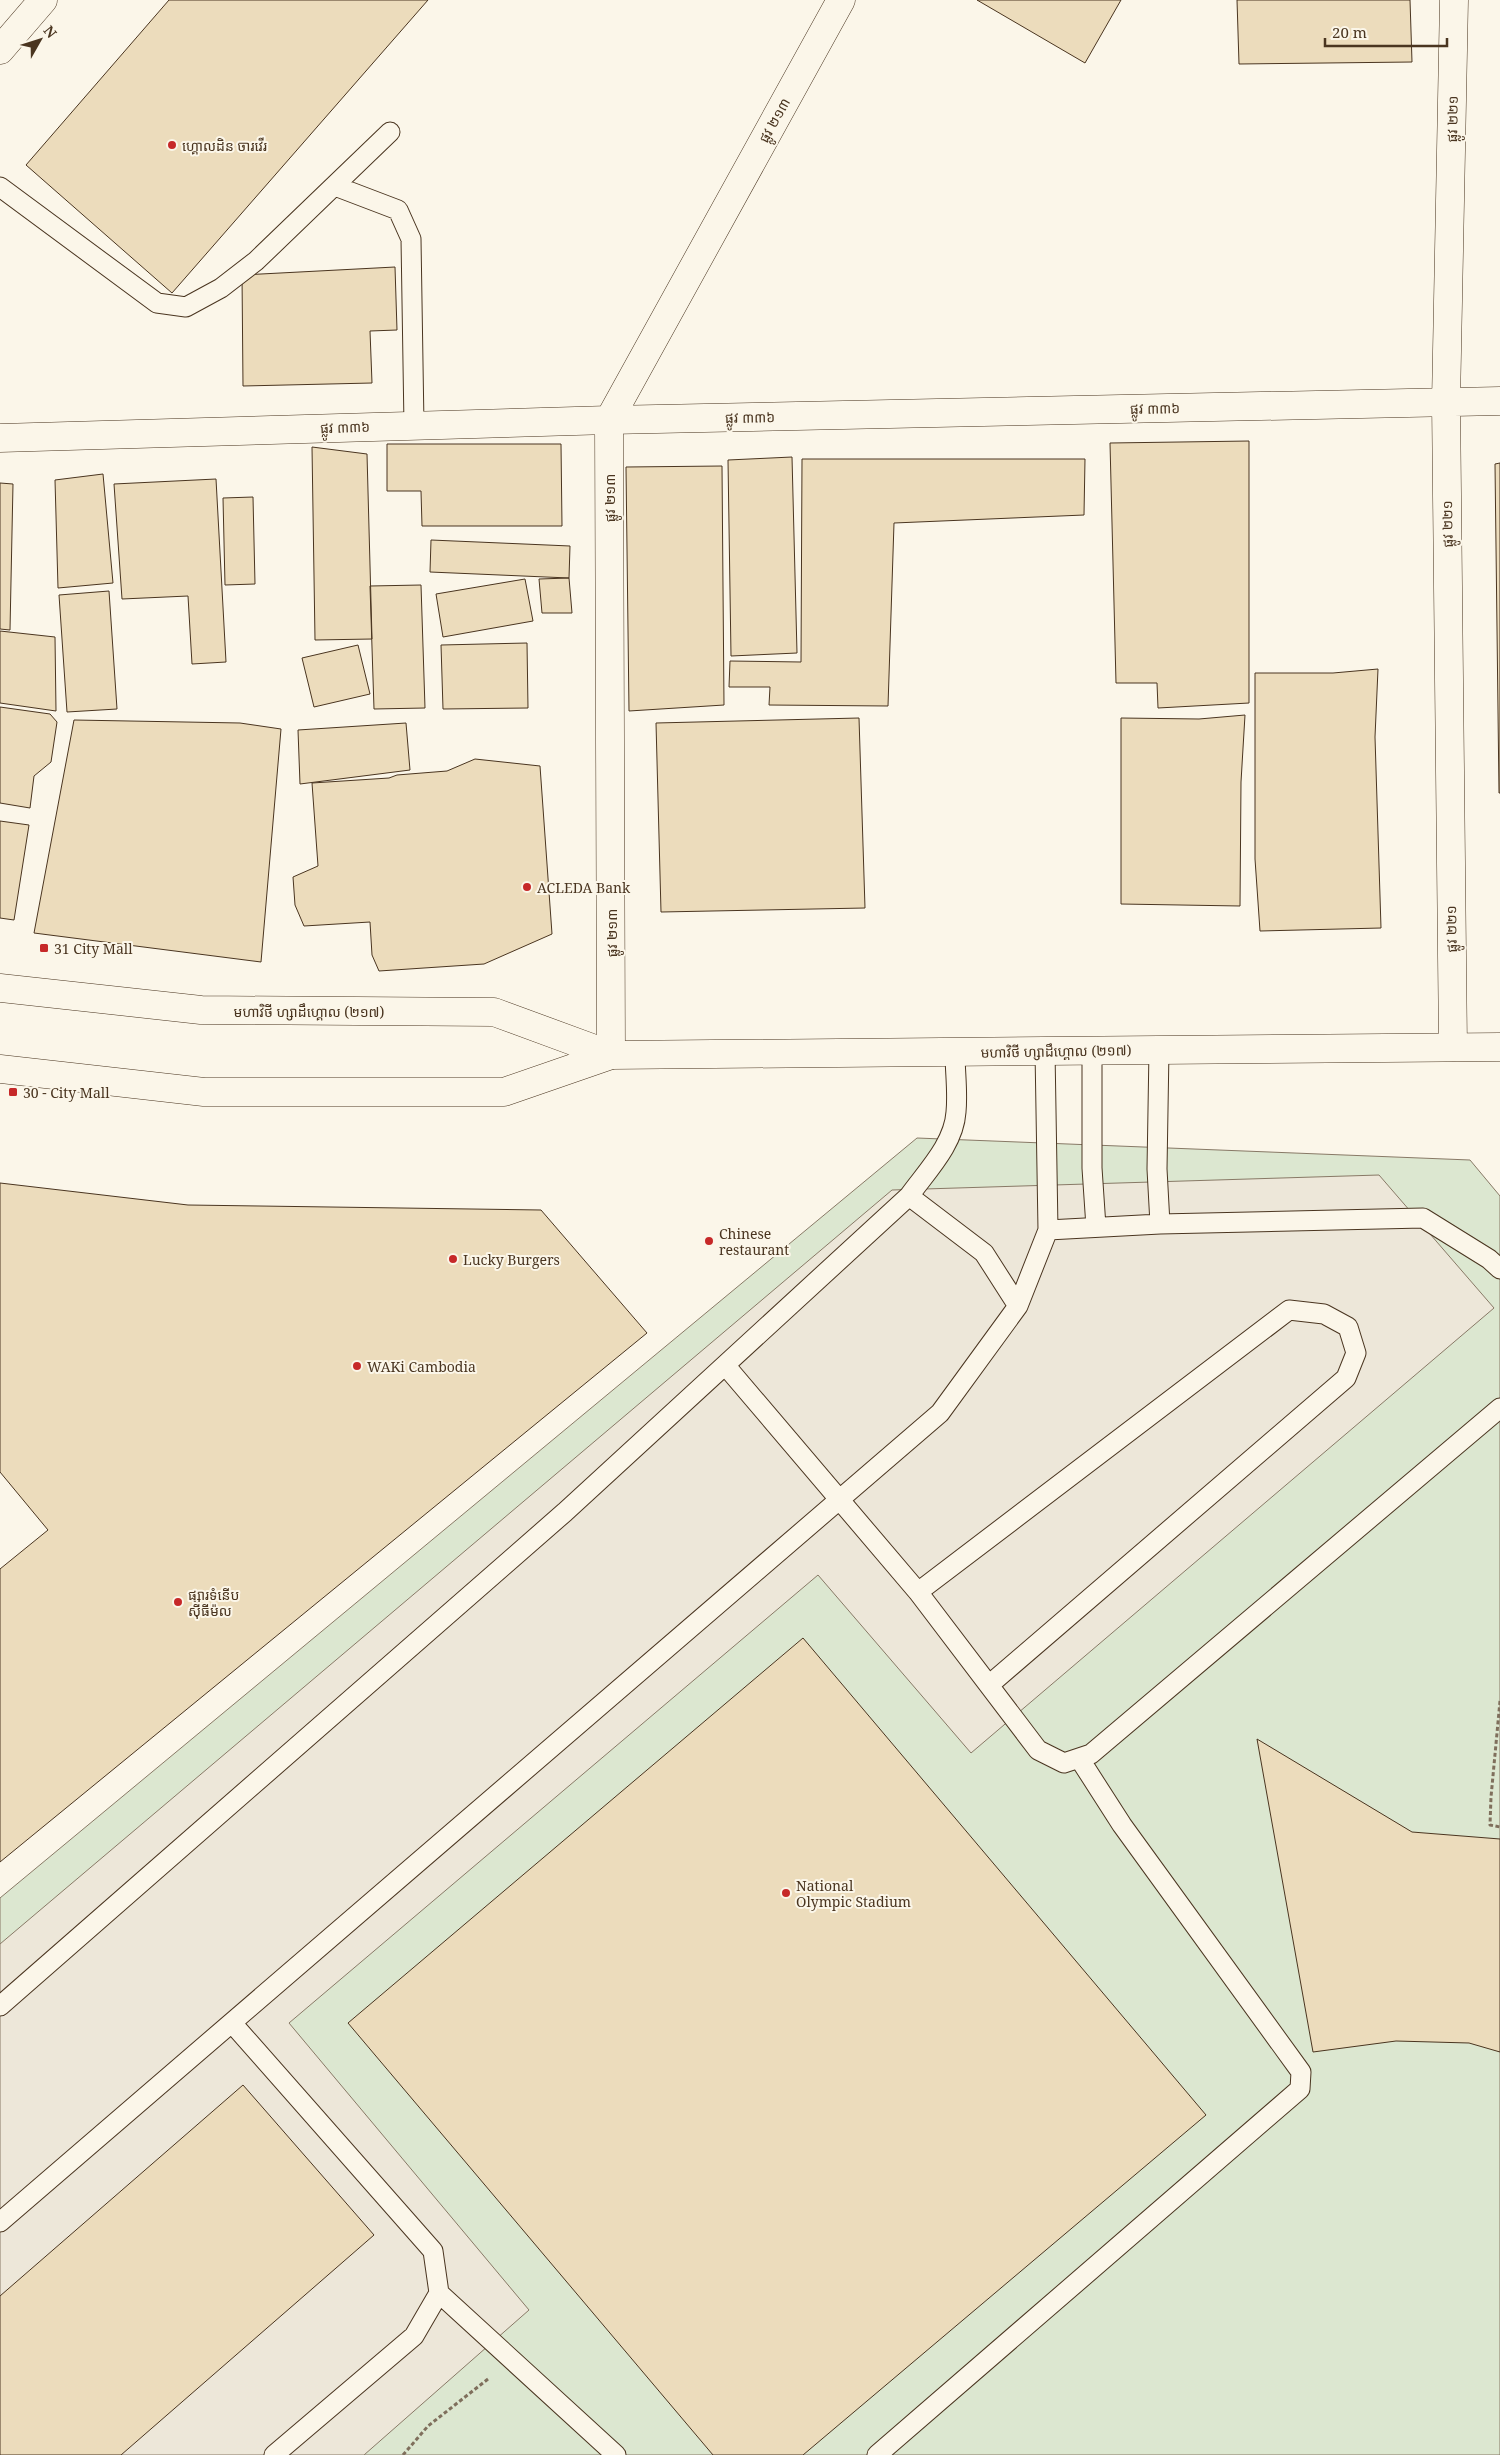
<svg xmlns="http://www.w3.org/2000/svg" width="1500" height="2455" font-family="'Noto Serif','Noto Sans Khmer',serif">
  <rect width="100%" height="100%" fill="#fbf6e9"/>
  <path fill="#dce7d0" stroke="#887966" d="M917,1138L1470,1160L1500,1196V2455H0V1898Z"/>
  <path fill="#ede7d9" stroke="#887966" d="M1379,1175L1494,1308L971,1753L818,1575L289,2023L529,2310L364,2455H0V1944L892,1190Z"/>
  <path fill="#ecdcbc" stroke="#4a3520" d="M169,0H428L172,293L26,165Z
    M977,0H1121L1085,63Z
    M1237,0H1410L1412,62L1239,64Z
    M395,267L397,330L370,331L372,383L243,386L242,275Z
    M1249,441V703L1158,708L1157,683H1116L1110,443Z
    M387,444H561L562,526H422L421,491H387Z
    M312,447L367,454L372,639L315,640Z
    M792,457L797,653L731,656L728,460Z
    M802,459H1085L1084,515L894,523L888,706L769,705L770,687H729L730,661L801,662Z
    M1500,463V793H1499L1495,464Z
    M722,466L724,705L629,711L626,467Z
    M103,474L113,583L58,588L55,480Z
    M216,479L226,662L192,664L188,596L122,599L114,484Z
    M0,483L13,484L10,630L0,629Z
    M253,497L255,584L225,585L223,498Z
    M431,540L570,546L569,578L430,572Z
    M569,578L572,613H542L539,579Z
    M525,579L533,621L443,637L436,594Z
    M421,585L425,708L374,709L370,586Z
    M109,591L117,709L67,712L59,595Z
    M0,631L55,637L56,711L0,703Z
    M527,643L528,708L443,709L441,645Z
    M358,645L370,694L314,707L302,658Z
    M1378,669L1375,737L1381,928L1260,931L1255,859V673H1333Z
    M0,707L50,714L57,722L51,762L34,776L30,808L0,803Z
    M1245,715L1241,782L1240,906L1121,904V718L1199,719Z
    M859,718L865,908L661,912L656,723Z
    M74,720L240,723L281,729L261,962L34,933Z
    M406,723L410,770L300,784L298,730Z
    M475,759L540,766L552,934L484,964L379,971L372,955L370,922L304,926L295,905L293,877L318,866L312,783L389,778L397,775L447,771Z
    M0,821L29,825L14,920L0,918Z
    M0,1183L188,1205L541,1210L647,1333L0,1862V1569L48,1530L0,1472Z
    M803,1638L1206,2115L803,2455H713L348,2023Z
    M1257,1739L1412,1832L1500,1839V2052L1469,2043L1396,2041L1313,2052Z
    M243,2085L374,2235L121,2455H0V2296Z"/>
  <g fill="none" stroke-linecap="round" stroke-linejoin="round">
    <g stroke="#4a3520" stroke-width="21">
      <path id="service" d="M335,186L398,210L411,239L414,425
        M0,187L157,303L186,307L221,288L256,261L390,132
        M1159,1050L1157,1169L1160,1224
        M1092,1051V1168L1096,1227
        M909,1196L984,1253L1018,1306
        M1048,1230L1160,1224L1423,1218L1489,1259L1500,1269
        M725,1365L918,1592L1038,1750L1064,1763L1091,1754L1500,1408
        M918,1592L1289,1310L1324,1314L1348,1327L1356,1353L1346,1378L989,1685
        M0,2006L565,1512L909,1196C927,1171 954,1144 956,1112C958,1092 955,1072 955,1053
        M232,2023L433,2251L439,2293L414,2336L274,2455
        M0,2222L940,1413L1018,1306L1048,1230L1045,1051
        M439,2293L616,2455
        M877,2455L1300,2089L1301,2072L1122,1825L1079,1758"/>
    </g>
    <g stroke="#4a3520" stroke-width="29">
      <path id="minor" d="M0,438L609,420L1500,401
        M1453,1047L1446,402L1454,0
        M611,1055L609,420L841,0"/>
    </g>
    <g stroke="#4a3520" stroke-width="29">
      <path id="secondary" d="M0,50L43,0"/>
    </g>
    <g stroke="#4a3520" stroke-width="29">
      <path id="primary" d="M0,988L201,1010L494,1012L611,1055
        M0,1069L204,1092H504L611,1055L1500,1047"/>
    </g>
    <path stroke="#7f6f5c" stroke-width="3" stroke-dasharray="4 2.5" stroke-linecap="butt" d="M1500,1701L1491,1797L1490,1825L1500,1827
      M403,2455L428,2426L488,2379"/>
    <use href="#service" stroke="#fbf6e9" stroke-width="19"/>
    <use href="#minor" stroke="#fbf6e9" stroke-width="28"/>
    <use href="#secondary" stroke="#fbf6e9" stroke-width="28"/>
    <use href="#primary" stroke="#fbf6e9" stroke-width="28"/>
  </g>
  <g fill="#c62828" stroke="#fbf6e9" stroke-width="2">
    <circle cx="172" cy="145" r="5"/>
    <circle cx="527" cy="887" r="5"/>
    <rect x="39" y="943" width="10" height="10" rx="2.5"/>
    <rect x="8" y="1087" width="10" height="10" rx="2.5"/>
    <circle cx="709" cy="1241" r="5"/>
    <circle cx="453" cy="1259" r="5"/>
    <circle cx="357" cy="1366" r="5"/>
    <circle cx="178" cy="1602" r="5"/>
    <circle cx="786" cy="1893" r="5"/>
  </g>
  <g text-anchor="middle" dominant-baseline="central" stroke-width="4" stroke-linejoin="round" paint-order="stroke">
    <g font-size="14" fill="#4a3520" stroke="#fbf6e9">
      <text transform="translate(1452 119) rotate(-89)">ផ្លូវ ២២១</text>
      <text transform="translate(774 120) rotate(-61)">ផ្លូវ ២១៣</text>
      <text transform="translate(1155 408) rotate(-1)">ផ្លូវ ៣៣៦</text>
      <text transform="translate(750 417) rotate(-1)">ផ្លូវ ៣៣៦</text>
      <text transform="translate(345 427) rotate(-2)">ផ្លូវ ៣៣៦</text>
      <text transform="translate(609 498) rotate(-90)">ផ្លូវ ២១៣</text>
      <text transform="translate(1447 524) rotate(-91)">ផ្លូវ ២២១</text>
      <text transform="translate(1451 929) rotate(-91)">ផ្លូវ ២២១</text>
      <text transform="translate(611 933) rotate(-90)">ផ្លូវ ២១៣</text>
      <text x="309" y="1011">មហាវិថី ហ្សាដឹហ្គោល (២១៧)</text>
      <text transform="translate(1056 1051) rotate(-1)">មហាវិថី ហ្សាដឹហ្គោល (២១៧)</text>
    </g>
    <g font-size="14" fill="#4a3520" stroke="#fbf6e9" text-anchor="start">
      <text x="182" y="145">ហ្គោលដិន ចារវើរ</text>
      <text x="537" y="887">ACLEDA Bank</text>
      <text x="54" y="948">31 City Mall</text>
      <text x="23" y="1092">30 - City Mall</text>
      <text x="719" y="1233">Chinese<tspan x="719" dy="16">restaurant</tspan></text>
      <text x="463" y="1259">Lucky Burgers</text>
      <text x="367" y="1366">WAKi Cambodia</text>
      <text x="188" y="1594">ផ្សារទំនើប<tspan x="188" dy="16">ស៊ីធីម៉ល</tspan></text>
      <text x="796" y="1885">National<tspan x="796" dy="16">Olympic Stadium</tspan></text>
    </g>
  </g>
  <g transform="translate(40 40) rotate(51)" stroke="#fbf6e9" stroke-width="4" paint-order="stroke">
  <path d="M0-4L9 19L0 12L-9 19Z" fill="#4a3520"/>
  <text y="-8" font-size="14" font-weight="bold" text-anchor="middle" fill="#4a3520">N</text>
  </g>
  <path d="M1325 38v8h122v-8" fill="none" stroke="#4a3520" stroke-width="2.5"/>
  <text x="1332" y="38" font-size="15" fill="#4a3520" stroke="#fbf6e9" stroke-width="4" paint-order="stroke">20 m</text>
</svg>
